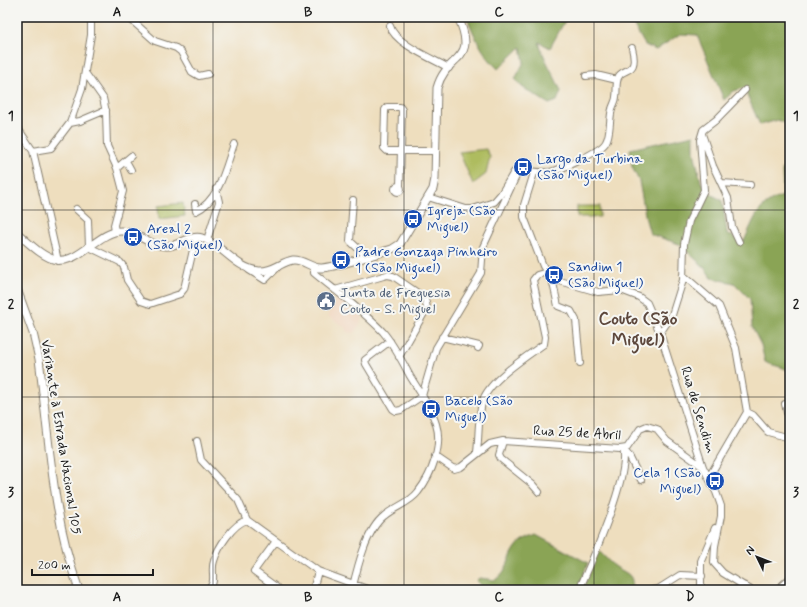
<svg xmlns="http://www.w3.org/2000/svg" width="807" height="607" font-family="Mynerve,sans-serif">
  <rect width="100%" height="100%" fill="#f6f6f2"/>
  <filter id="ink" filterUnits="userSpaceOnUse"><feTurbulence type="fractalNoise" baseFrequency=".025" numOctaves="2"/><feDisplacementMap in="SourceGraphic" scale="8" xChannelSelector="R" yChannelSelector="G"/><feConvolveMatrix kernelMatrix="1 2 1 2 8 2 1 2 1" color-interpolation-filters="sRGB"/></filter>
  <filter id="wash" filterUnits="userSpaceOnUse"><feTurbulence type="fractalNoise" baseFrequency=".012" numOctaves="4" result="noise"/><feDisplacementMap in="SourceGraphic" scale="16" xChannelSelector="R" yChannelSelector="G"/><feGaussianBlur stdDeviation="0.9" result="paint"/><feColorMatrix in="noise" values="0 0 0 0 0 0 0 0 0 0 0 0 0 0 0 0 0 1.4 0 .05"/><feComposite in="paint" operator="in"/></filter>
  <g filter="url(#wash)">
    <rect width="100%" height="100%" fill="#eedebe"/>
    <path fill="#f1d5bd" d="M337,296L363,317L355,333L346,332V328L328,316Z"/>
    <path fill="#aebc5e" stroke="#656c3d" d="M486,149L490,157L486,174L473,184L459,152Z
      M183,203L185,216L159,219L158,206Z
      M577,206H600V217H577Z"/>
    <path fill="#8aa455" stroke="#536038" d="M467,17H567L550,48L539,42C544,60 554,74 561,91L557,101L549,104L522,87L515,79L524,62L521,47L498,69C483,55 474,36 467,17Z
      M629,17H790V126L778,120L760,125L744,88L734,91L724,100L697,35L680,34L656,50L645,45Z
      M694,135V152L701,182L712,195L722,200L727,233L740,241H744C755,218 757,204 783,196L782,169L790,167V372C783,366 773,366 765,362L761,345L752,327L750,299L734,283L712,278L702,265L679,244L650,234L646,220L639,181L632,167L630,149Z
      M536,535L588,563L577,590H484L476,580L480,578L495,580C508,572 508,557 517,546C521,540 530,538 536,535Z
      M600,552C605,557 610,563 616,567C625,573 637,575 630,590H582L597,554Z"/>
  </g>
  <g filter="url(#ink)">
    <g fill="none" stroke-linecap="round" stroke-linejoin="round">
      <g stroke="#857d6d" stroke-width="8">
        <path id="minor" d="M128,17L155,41L176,48L181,52L192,72L199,76L208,74
          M390,26C394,43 433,59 449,68
          M86,74L103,98L106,112L107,146L117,168L123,191L114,225L115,232
          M586,76L596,75L617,80
          M70,123L80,121L106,110
          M17,127L33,151L58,261
          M702,134L713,166L728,198L732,227L739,242
          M33,151L51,148L70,123L82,89L91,35V17
          M126,161L131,170
          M117,168L131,156
          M534,173L524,205V217L543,266L547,272L560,281L598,292L621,290L639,297L647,303L660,333L703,467L716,492L721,506V516L715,546L714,563L723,573L751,590
          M722,183L750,185
          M395 189a3 3 0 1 1 6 0a3 3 0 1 1-6 0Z
          M400,187L402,110L400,107H387L385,110L384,148L387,151H436
          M428,197L466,209H473L494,202L501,194L514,172C525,168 538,174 550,172C560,170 602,151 606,142C611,133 609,119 612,109C613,105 616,101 616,97C617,92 616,87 617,82C619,64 640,79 632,48
          M353,200L350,241L366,256
          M195,204L196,211C219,201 226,166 234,144
          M76,209L88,220L89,247L120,262L124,267L127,280L141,301L150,304L180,294L184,289L196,237
          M207,240L219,202L216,189
          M314,267V273C337,292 362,310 383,332C394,345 402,361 410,376C419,391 431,407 436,424C443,446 432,474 418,492C410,503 394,507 384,516C366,530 357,569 352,590
          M249,270L265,280L279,266
          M683,275L719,306L736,348L747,412L709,477
          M555,279L553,283L558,306L571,311L576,320L580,363
          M335,290L387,275L393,276L425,298L427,308L399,357
          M660,333L672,315L683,280L684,244L689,221L704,190L700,140L703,130L716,120L745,90
          M442,337L479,346L478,348
          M390,341L365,360L366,364L393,409L396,411L401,410L422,396L436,348L481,273L483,247L519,170
          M785,404L787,413L790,416
          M747,412L753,415L768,432L790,438
          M197,441L201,460L238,500L247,520
          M503,441L499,455L501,459L532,484L539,492
          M624,450L629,456L641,480
          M477,452C479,437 478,413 483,400C490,380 527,356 544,344L545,337L533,280L537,275L547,272
          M435,456L454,469L461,467L490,444L503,441L620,449L627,448L640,429L647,426L657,429L667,441L703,467
          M247,520L318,571L370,590
          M276,541L254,571L280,590
          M207,590C218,583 210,571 214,561C218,547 233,524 247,520
          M313,590L318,571
          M579,590C591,563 631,474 623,449
          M652,590L658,589L680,575L702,576
          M701,590V561L715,528
          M736,590L745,586
          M777,590L790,578"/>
      </g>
      <g stroke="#857d6d" stroke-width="9">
        <path id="major" d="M17,233C28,242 43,258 57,260C79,264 100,230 122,231C138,232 151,247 168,246C179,246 191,234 202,238C223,245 236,269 259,271C273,272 281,262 293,260C304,259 311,269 322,268C341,266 372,255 392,249L400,244L433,189L435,179L437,88C447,52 479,64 458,17
          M17,289L33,333L39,359C49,437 52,516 79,590"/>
      </g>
      <use href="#minor" stroke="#fff" stroke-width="6"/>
      <use href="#major" stroke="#fff" stroke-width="7"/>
    </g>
  </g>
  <path fill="none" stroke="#1c1c1c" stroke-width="1" stroke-opacity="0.55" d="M213,17V590M404,17V590M594,17V590M17,210H790M17,397H790"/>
  <defs>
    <g id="bus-disc" transform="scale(1)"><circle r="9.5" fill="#1a4fb4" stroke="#f6f6f2"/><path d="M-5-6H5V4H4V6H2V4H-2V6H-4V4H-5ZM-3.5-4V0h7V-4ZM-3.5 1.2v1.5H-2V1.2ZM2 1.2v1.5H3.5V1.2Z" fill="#fff"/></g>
    <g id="civic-disc" transform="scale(1)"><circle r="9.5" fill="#5c6f8a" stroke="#f6f6f2"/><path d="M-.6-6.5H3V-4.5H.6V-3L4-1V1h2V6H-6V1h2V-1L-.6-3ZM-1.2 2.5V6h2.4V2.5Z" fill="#fff"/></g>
  </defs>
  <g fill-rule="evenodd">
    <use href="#bus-disc" x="523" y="167"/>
    <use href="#bus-disc" x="413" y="219"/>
    <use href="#bus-disc" x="133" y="237"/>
    <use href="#bus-disc" x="341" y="260"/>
    <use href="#bus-disc" x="554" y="275"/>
    <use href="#civic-disc" x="326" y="301"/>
    <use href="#bus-disc" x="431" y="409"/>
    <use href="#bus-disc" x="715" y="481"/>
  </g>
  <g text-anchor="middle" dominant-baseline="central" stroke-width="4" stroke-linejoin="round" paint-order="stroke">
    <g font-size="14" fill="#164399" stroke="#f6f6f2" text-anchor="start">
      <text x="537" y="159">Largo da Turbina<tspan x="537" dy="16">(São Miguel)</tspan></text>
      <text x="427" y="211">Igreja (São<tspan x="427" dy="16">Miguel)</tspan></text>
      <text x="147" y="229">Areal 2<tspan x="147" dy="16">(São Miguel)</tspan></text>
      <text x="355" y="252">Padre Gonzaga Pinheiro<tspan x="355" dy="16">1 (São Miguel)</tspan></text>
      <text x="568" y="267">Sandim 1<tspan x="568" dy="16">(São Miguel)</tspan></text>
      <text x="445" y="401">Bacelo (São<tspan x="445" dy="16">Miguel)</tspan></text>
      <text x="701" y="473" text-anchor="end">Cela 1 (São<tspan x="701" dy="16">Miguel)</tspan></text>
    </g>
    <g font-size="14" fill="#4e5e75" stroke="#f6f6f2" text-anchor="start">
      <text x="340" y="293">Junta de Freguesia<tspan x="340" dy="16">Couto - S. Miguel</tspan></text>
    </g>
    <g font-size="14" fill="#1c1c1c" stroke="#f6f6f2">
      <text transform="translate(698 410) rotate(73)">Rua de Sendim</text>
      <text transform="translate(577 433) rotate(3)">Rua 25 de Abril</text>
      <text transform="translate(61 437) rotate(81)">Variante à Estrada Nacional 105</text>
    </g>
    <g font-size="18" font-weight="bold" fill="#5d483d" stroke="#f6f6f2">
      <text x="638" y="319">Couto (São<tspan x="638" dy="21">Miguel)</tspan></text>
    </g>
  </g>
  <rect width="807" height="607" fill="none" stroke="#f6f6f2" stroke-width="44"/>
  <g transform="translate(757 557) rotate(313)" stroke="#f6f6f2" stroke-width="3" paint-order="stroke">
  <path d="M0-3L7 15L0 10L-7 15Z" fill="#1c1c1c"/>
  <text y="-6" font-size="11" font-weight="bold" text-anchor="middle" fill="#1c1c1c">N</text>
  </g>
  <path d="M32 569v6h121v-6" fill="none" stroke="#1c1c1c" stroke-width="2"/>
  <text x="38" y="569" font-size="12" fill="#1c1c1c" stroke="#f6f6f2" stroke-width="3" paint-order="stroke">200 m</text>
  <rect x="22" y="22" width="763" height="563" fill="none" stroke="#1c1c1c" stroke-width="1.5"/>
  <g font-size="13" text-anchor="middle" font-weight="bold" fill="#1c1c1c">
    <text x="117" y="16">A</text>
    <text x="308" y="16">B</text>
    <text x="499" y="16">C</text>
    <text x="690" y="16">D</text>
    <text x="11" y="120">1</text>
    <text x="796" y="120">1</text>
    <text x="11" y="308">2</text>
    <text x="796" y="308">2</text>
    <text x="11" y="496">3</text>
    <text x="796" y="496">3</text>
    <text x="117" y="601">A</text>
    <text x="308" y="601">B</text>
    <text x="499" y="601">C</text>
    <text x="690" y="601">D</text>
  </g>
</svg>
